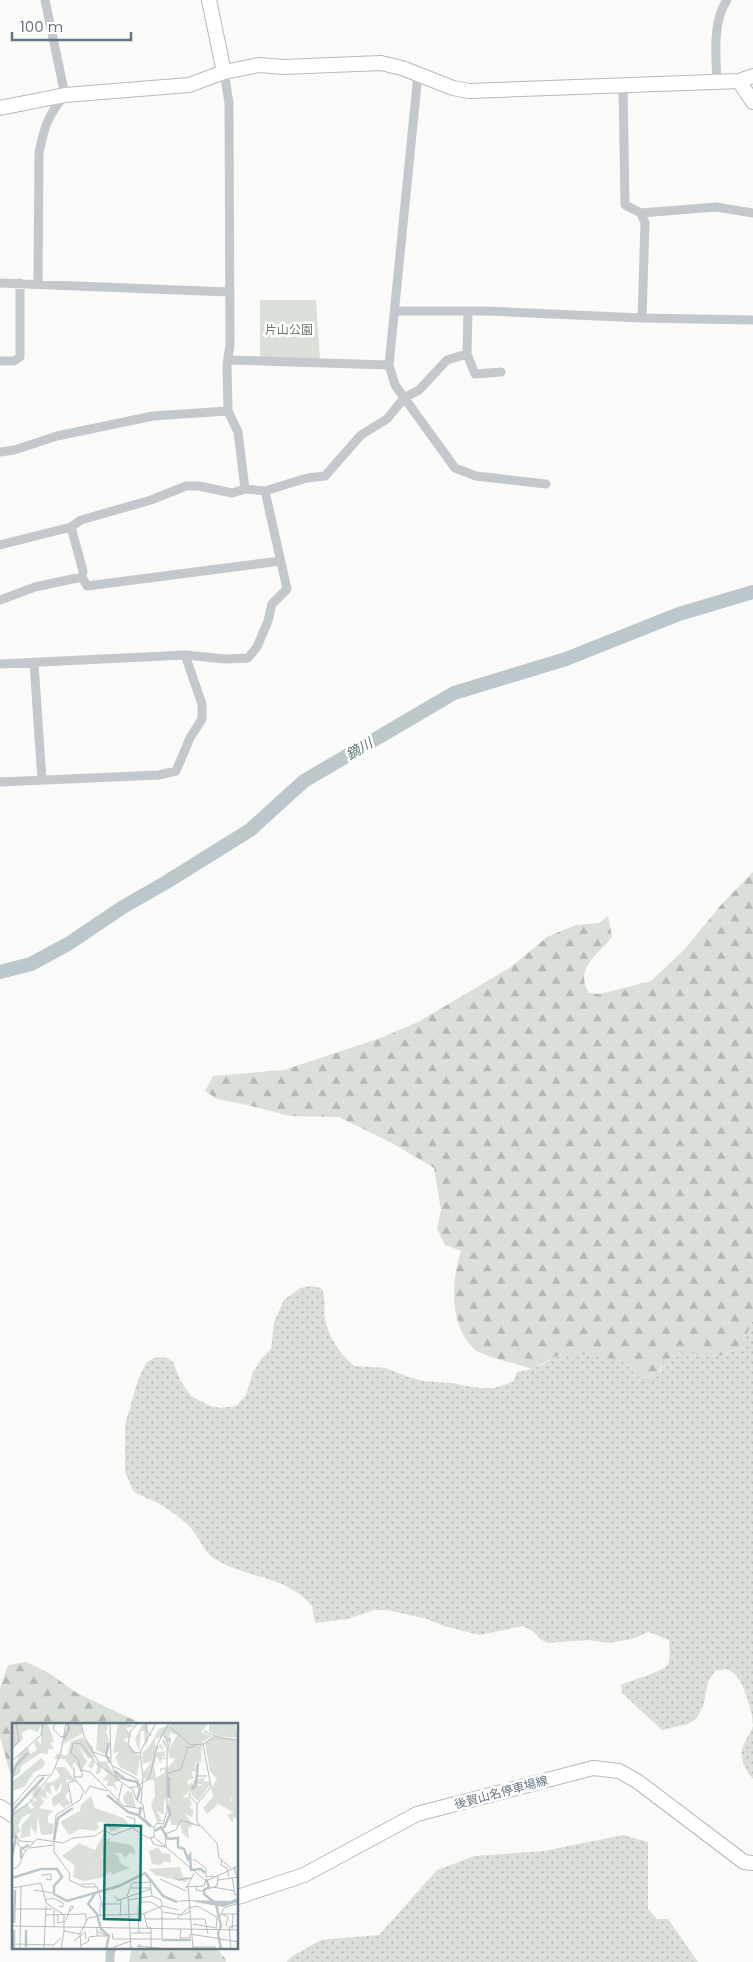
<svg xmlns="http://www.w3.org/2000/svg" width="753" height="1962" font-family="Poppins,'Noto Sans JP',sans-serif">
  <defs>
    <pattern id="grass-dots" width="8" height="8" patternUnits="userSpaceOnUse" patternTransform="scale(1.25)"><rect width="8" height="8" fill="#dadfd7"/><path d="M2 2h.1M6 6h.1" fill="none" stroke="#b4b9b4" stroke-width="1.8" stroke-linecap="round"/></pattern>
    <pattern id="forest-firs" width="22" height="20" patternUnits="userSpaceOnUse" patternTransform="scale(1.25)"><rect width="22" height="20" fill="#dadfd7"/><path d="M5 1l3.5 6h-7zM16 11l3.5 6h-7z" fill="#b4b9b4"/></pattern>
  </defs>
  <rect width="100%" height="100%" fill="#fafaf8"/>
  <path fill="url(#grass-dots)" d="M310,1286L321,1288C327,1298 323,1307 325,1319C328,1336 341,1356 355,1366L386,1368L408,1377L424,1381L451,1383L479,1388H494L513,1382L517,1372C528,1370 538,1368 547,1362C551,1360 555,1355 560,1354C581,1349 609,1358 629,1364L636,1377L648,1378L661,1372L662,1363L680,1353L696,1352L714,1357L732,1352L741,1347L753,1320V1779C747,1773 740,1760 742,1751C743,1742 750,1735 753,1726C753,1713 743,1677 731,1671C725,1668 721,1670 715,1671L708,1682L703,1707L696,1719L688,1724L662,1730L622,1693L621,1685C631,1680 664,1672 668,1664C671,1656 669,1648 669,1640L649,1632L632,1639L609,1643L588,1640L547,1643L540,1639L534,1632L523,1626L479,1635L444,1626L427,1619L387,1610H374L348,1619L315,1623L312,1606C285,1574 244,1579 212,1557C203,1550 198,1535 189,1526C180,1518 169,1509 158,1503C150,1499 141,1496 133,1491L125,1471V1425L138,1380L146,1363L154,1358L164,1357L169,1359L173,1362L180,1380L191,1396L210,1406L221,1408L236,1406L246,1395L253,1372L261,1359L271,1349L274,1322L284,1300L300,1288Z
    M623,1835L648,1842V1909L657,1919H668L698,1962H287L291,1957L321,1940L379,1935L437,1870L475,1856L544,1851Z"/>
  <path fill="url(#forest-firs)" d="M753,872V1320L741,1347L732,1352L714,1357L696,1353H680L662,1363L659,1376L643,1378L636,1377L629,1364L591,1354L565,1353L556,1356L533,1369C521,1365 481,1356 474,1349C449,1325 451,1282 461,1251L445,1245L437,1229L441,1210L434,1168L392,1143L339,1117L290,1116L243,1104L217,1099L205,1091L213,1076L284,1070L381,1038L420,1021L511,967L547,937L576,925L599,923L608,916L612,937C597,955 574,970 589,993L600,994L651,981L685,949L720,906Z
    M26,1662L49,1673L77,1693L142,1724H14V1777L10,1773L0,1737V1688L8,1665Z
    M132,1948H216L225,1958L226,1962H129Z"/>
  <path fill="#dadfd7" d="M260,300H316L320,359L260,358Z"/>
  <g fill="none" stroke-linecap="round" stroke-linejoin="round">
    <path stroke="#bbc7cb" stroke-width="14" d="M0,972L31,964L68,944L123,907L165,883L250,830L304,781L454,693L566,659L679,614L753,592"/>
    <g stroke="#b3babf" stroke-width="16">
      <path id="secondary" d="M209,0L224,72
        M739,81L753,102
        M0,108L65,95L189,85L224,72L259,65L284,67L381,63L402,68L453,88L469,91L739,81L753,76
        M0,1807L14,1816
        M238,1897L304,1875L417,1814L593,1768L619,1771L637,1781L744,1862L753,1863"/>
    </g>
    <path stroke="#c3c8cc" stroke-width="9" d="M224,72L229,103L230,345L227,365L228,411L238,432L245,489
      M418,74L389,365L395,385L455,468L476,476L546,484
      M717,82C716,56 712,22 727,0
      M623,85L625,205L641,213L645,223L642,318
      M641,213L716,207L753,213
      M0,283L229,292
      M38,283L39,153C44,127 48,115 65,95L45,0
      M395,311H485L642,318L753,320
      M467,354L468,311
      M229,360L389,365
      M0,361H14L20,357V283
      M0,452L14,450L57,436L153,416L228,411
      M71,527L83,571L82,577
      M0,545L71,527L81,520L151,500L186,486H199L232,493L245,489L265,491L307,478L325,476L361,435L387,419L404,398L419,390L447,360L467,354L475,374L501,372
      M0,600L35,587L82,577L87,586L280,561
      M34,663L42,780
      M0,664L185,655L225,659L248,658L257,647L268,621L272,604L287,589L265,491
      M0,782L159,775L176,771L190,738L202,719V704L185,655
      M110,1962V1954L112,1948"/>
    <use href="#secondary" stroke="#fff" stroke-width="14"/>
  </g>
  <g text-anchor="middle" dominant-baseline="central" stroke-width="5" stroke-linejoin="round" paint-order="stroke">
    <g font-size="12" fill="#687a64" stroke="#fff">
      <text x="289" y="329">片山公園</text>
    </g>
    <g font-size="12" fill="#657683" stroke="#fff">
      <text transform="translate(501 1792) rotate(-15)">後賀山名停車場線</text>
    </g>
    <g font-size="14" font-style="italic" fill="#60757c" stroke="#fff">
      <text transform="translate(359 749) rotate(-30)">鏑川</text>
    </g>
  </g>
  <g transform="translate(12 1723)">
    <rect width="226" height="226" fill="#fafaf8"/>
    <path d="M0,0H29V2L26,9L17,6L10,10L11,16L0,26ZM197,0H223L226,15L208,14L197,8ZM203,13L227,18L226,81L220,74L214,85L206,81L195,91L191,85L201,74L199,65L205,56L198,48L193,20ZM79,73L83,85L111,95L117,101L99,109L93,99H90L85,100L87,105L83,108L68,106L57,112L48,99L68,88L69,82ZM92,110L94,116L99,115L97,118L119,122L123,126L122,132L118,129L113,135L109,130L94,131L83,138V145L79,148H70L50,133L67,120L83,127Z" fill="#dadfd7"/>
    <path d="M29,0H35L40,12L42,19L38,20L42,26H36V31L29,30L9,43L8,50L0,55L7,31L16,24L18,31L25,27L22,20L25,17L29,21ZM56,0L69,1L71,10L51,21ZM86,0H96L95,9L93,7L97,16L95,32L84,27ZM106,0L124,3L114,5L120,14L111,16L128,34L125,53L108,44L103,35L107,29L101,30ZM136,0V18L133,23L132,8H129L127,28L123,16L130,2ZM163,0H197L189,9L200,13L190,19L189,39L183,40L184,48L179,49L182,55L175,58L177,63L180,59L181,64L170,75L177,74L180,81L177,84L182,88L180,94L173,91L181,102L176,105L177,116L170,110L169,102H159L156,83L158,68L152,78V92L145,88L151,99H145L139,82L143,73L142,57H133L131,50L140,38L131,41L130,30L137,24L147,6ZM158,10L165,12L156,28L158,35L163,36L157,44L148,45V49L152,46L153,49L144,55L142,44L144,33L149,40L150,36H157L149,34L153,33V28L143,30L147,24L152,27L148,20L147,24L143,22V16L152,13L155,19L151,16L150,19L155,27ZM70,14L81,24L82,41L80,46L76,43L81,35H76L66,22L75,39L69,48L62,39L60,46L53,36H42L45,30L55,33L59,19ZM29,35L33,39L31,45L22,49L12,64L0,68V59ZM94,38L99,47L114,54L102,60L107,70L101,63H95L96,57L90,58L96,51L90,43L88,50L84,51L86,39ZM43,44H53L65,60L54,56L57,67L53,74L59,80L52,85L47,80L42,84L40,81V75L49,68L50,59L44,69L41,62L38,63L40,72L34,68L35,76L28,73L32,79L27,85L41,88L36,93V100L42,101L41,111L29,112L26,93L24,111L18,103V113L8,115L10,108L9,103L20,90L10,94L6,103L9,108L0,115V89L16,81L18,86L22,85L17,76L26,79L20,72L22,67L26,62L31,67L34,60L41,59L48,53ZM193,55L192,59L197,58L198,62L186,78L179,71L184,63L191,62L184,60L186,56ZM115,68L120,69L124,84L115,83L112,78L111,74ZM220,74L227,81L226,96L221,94V100L215,92L222,90L214,85V76L219,79ZM146,124L150,130L158,131L159,140L151,138L149,142L140,141L137,128ZM98,130L106,132L108,140L118,145L99,152L100,149H97L90,155L72,158L61,154L63,142L79,148L83,145V138ZM168,144L171,154H177L174,159L143,152L137,146Z" fill="#dadfd7" fill-rule="evenodd"/>
    <path d="M226,175V179L211,184L178,178L161,179L172,177L218,178Z" fill="#bbc7cb"/>
    <path fill="none" stroke="#bbc7cb" stroke-width="2.5" d="M52,16L57,5L55,0M97,20L94,32L98,40M103,48L112,56L125,59L128,66L125,77M0,54L4,42L16,30M157,54V75M180,67L184,62L186,40M95,72L116,89L126,92M129,84L127,93L139,104M0,88L32,54M152,105L158,91L156,83M143,108L149,104L156,116L166,115V124L172,126L176,136L178,132L179,147L189,146L193,150M0,113L4,114L0,134M42,117L46,95L61,85M9,135V126L17,122M0,155L29,146H45L50,154L42,163V171L55,178L107,163L133,150L151,173L165,179M194,156L197,164L192,167V171L203,180M83,171L76,181L85,191L89,206L97,213L94,226M204,181L209,203L206,210L209,226M2,200L3,167M150,217H179M14,224V207M2,226V207"/>
    <path fill="none" stroke="#b5bdc2" stroke-width="1" d="M43,0L41,6L49,14L52,13M69,0L72,13L87,40M98,0L99,40L106,57L121,67L124,76L131,82L133,96L142,105V114M126,0L118,9L116,21L121,29L128,30M135,0L133,5L139,13M158,4L179,22L191,21L203,13M192,8L208,15L227,17M0,26L7,18L4,0M81,29L98,35M0,38L29,12L31,0M101,43L125,56L127,61M69,49L66,36L59,30L61,20L69,21L84,40L105,55M155,51L169,46L176,23L179,25L183,22M195,53H185L177,72L185,81V99L205,120L207,135L219,145M62,54H70V47L78,49L112,83L131,86M118,64H124L137,56L146,20L157,0M73,71L78,63L95,68M106,79L110,61M129,80L131,54L128,29L144,0M60,81L56,60L63,57M185,81L199,64L191,21M0,83L26,53L37,52M0,92L18,79L41,49L49,29L54,0M114,93L123,96L122,106M142,105L145,100L151,101L155,89V28L158,19V15L156,18L152,13M0,106L8,118L21,119M142,114L194,158L227,143M139,115L141,121L153,124M7,117L5,121L14,128M42,118L44,92L68,77L72,68L62,54V44M42,118V129L58,151L57,157L72,164H85L90,180L92,192L76,195L68,211M154,124L153,111L164,107L169,97L188,103M18,125L41,122M181,137H184L194,146V154L202,153M210,137L209,142L215,145L217,154M222,144L227,162M0,147L7,143L12,130L25,116L51,120L61,115L83,113L92,107L101,112L120,105L136,115L142,114M29,152L39,151V157L34,156M163,154L166,157L180,155M220,154L223,172L227,171M148,156L174,168M206,157L227,154M69,161H83V164M173,164L192,163L193,158M185,164L184,167L189,168L205,163L206,153M201,164L223,168M0,165L29,160L34,180L52,192V208L68,211L69,226M119,165H139M22,167L41,170M102,173L109,178L108,193M115,173L120,160L138,159L140,173M116,173L119,226M33,177L41,175L51,180V184L47,183M117,177L140,173L149,177L150,183M104,178L139,166M126,183L127,210M0,186H40M151,189L170,192L179,188M46,191V200L54,198M131,191L150,183L166,187M210,191H227M210,191L216,194L214,203M33,192L74,191V198M92,192L132,191L135,204L139,205V226M88,193V181H109M208,193L212,185L227,180M165,195L176,185L185,183L205,194L204,206M133,196H193L196,211M54,197L59,183L62,184L58,188M181,201L204,205M0,203L227,207M42,203V187M169,206L168,215H178V211M220,206L221,191M100,210L101,216H119M119,210H139M178,211L227,219M85,213H95L85,208M64,216L62,218L73,209L74,216M119,216H150V186L139,179H127V183M0,221L42,222L49,215M69,222L76,219L77,214L85,213V205M125,223L147,225M102,224L119,218M181,224H204M117,225L127,226L128,221M8,226L9,163M32,226L34,183M49,226L52,208M181,226L176,162L182,150M219,226L217,204L227,202"/>
    <path fill="#0f766e" fill-opacity="0.15" stroke="#0f766e" stroke-width="2.5" d="M93,102L129,103L128,197L92,196Z"/>
    <rect width="226" height="226" fill="none" stroke="#657683" stroke-width="2.5"/>
  </g>
  <path d="M12 32v8h119v-8" fill="none" stroke="#657683" stroke-width="2.5"/>
  <text x="20" y="32" font-size="15" fill="#657683" stroke="#ffffff" stroke-width="4" paint-order="stroke">100 m</text>
</svg>
